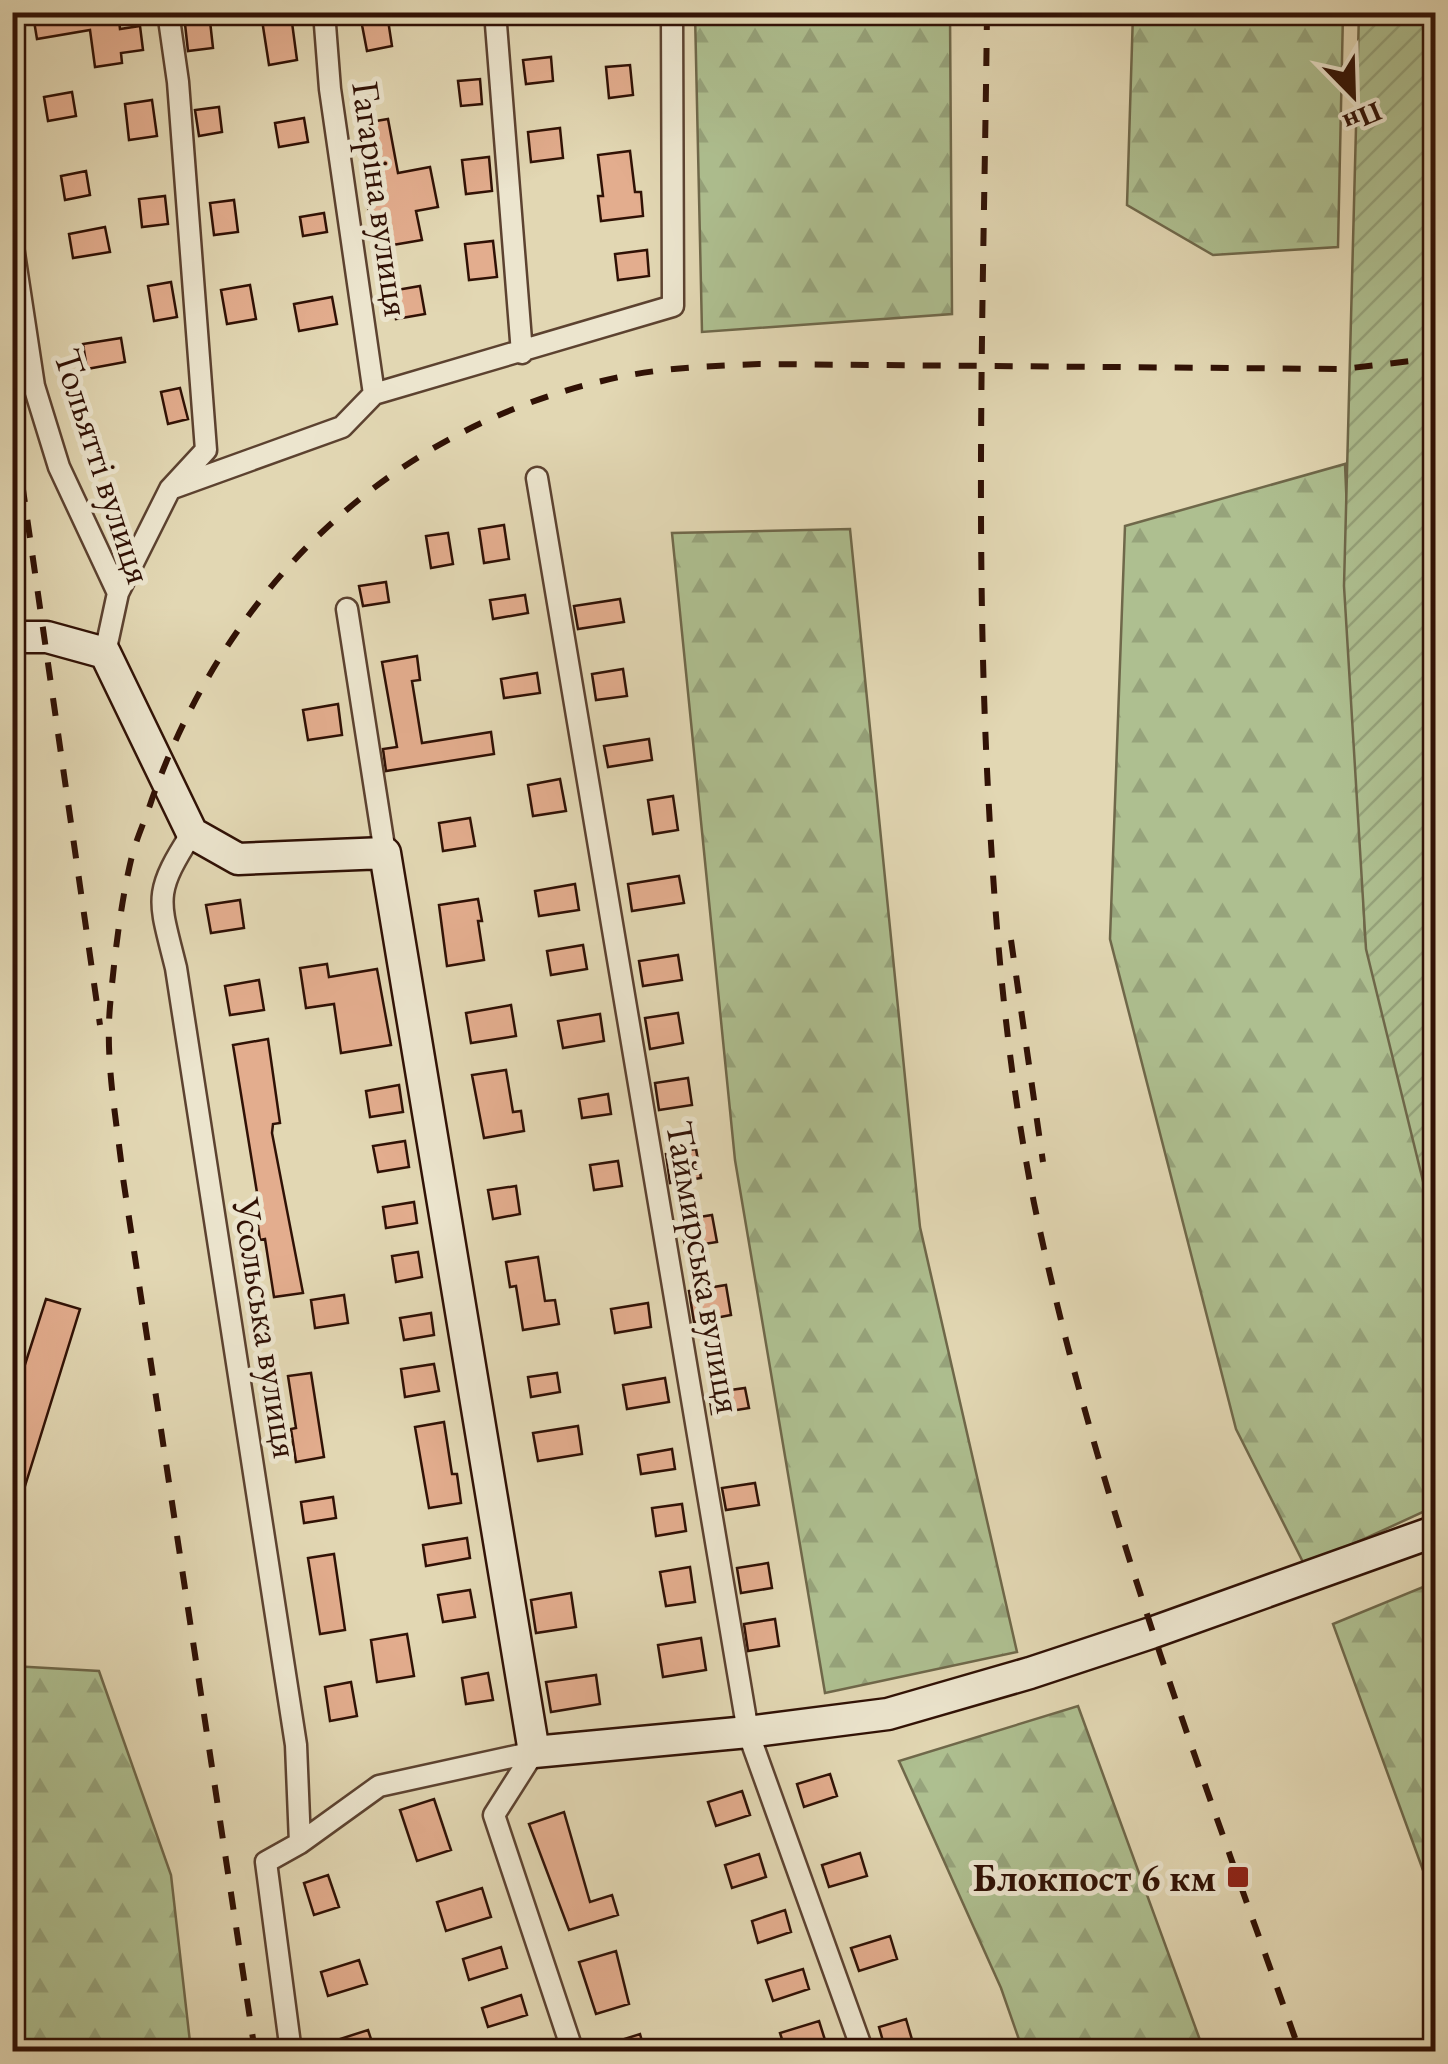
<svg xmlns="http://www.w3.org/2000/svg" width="1448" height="2064" font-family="'EB Garamond',serif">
  <defs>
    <pattern id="forest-firs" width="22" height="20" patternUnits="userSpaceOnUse" patternTransform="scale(2.5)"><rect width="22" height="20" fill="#aebf90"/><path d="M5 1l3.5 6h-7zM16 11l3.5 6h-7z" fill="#96a37b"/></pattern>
    <pattern id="garden-furrows" width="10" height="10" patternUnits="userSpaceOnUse" patternTransform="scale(2.5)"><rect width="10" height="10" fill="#aebf90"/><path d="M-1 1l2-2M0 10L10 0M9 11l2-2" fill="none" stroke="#96a37b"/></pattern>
  </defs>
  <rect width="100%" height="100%" fill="#e2d7b3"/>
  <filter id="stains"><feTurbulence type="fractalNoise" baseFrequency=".002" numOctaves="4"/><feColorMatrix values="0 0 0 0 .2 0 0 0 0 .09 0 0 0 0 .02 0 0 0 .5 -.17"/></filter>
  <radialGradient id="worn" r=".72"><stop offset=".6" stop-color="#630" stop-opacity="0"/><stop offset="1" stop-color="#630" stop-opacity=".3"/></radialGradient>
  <path fill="url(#forest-firs)" stroke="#6f684a" stroke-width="2.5" d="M695,13H950L952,314L702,332Z
    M1133,13H1343L1338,247L1213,255L1127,205Z
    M1345,464L1365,935L1435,1227L1436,1506L1305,1566L1236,1429L1110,939L1125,526Z
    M850,529L920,1227L1017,1652L825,1693L735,1160L672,533Z
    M1435,1582V1903L1333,1624Z
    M12,1666L99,1671L171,1875L191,2051H13Z
    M1078,1706L1204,2051H1023L1001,1988L899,1761Z"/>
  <path fill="url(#garden-furrows)" stroke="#6f684a" stroke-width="2.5" d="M1359,13H1435V1230L1366,949L1344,586Z"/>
  <path fill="#e3ad8e" stroke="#301105" stroke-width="2.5" d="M46,12H67L68,18L118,12L120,29L140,26L143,50L121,53L122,63L95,67L90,30L37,39L33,15Z
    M291,15L297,60L269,65L262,20Z
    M388,20L392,46L367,51L362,25Z
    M210,21L213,48L188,51L185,24Z
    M551,57L553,81L526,84L523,60Z
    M630,65L633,95L609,98L606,67Z
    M480,79L482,104L461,106L458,81Z
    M72,92L76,116L48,121L44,97Z
    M152,100L157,136L129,140L125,104Z
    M219,107L222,132L199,136L195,110Z
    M304,118L308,142L279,147L275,123Z
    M388,119L398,173L430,167L438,207L416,211L422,240L381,247L376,218L370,219L363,179L374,177L364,123Z
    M560,128L563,158L531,162L528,132Z
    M630,151L635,192H641L643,216L601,221L598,196H603L598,155Z
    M489,157L492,191L466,194L462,160Z
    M86,171L90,195L65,200L61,176Z
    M165,196L168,224L142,227L139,199Z
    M234,200L238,232L214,235L210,203Z
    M324,213L327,232L303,236L300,217Z
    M105,227L110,252L73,258L69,234Z
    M493,241L497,277L469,280L465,244Z
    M647,250L649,276L618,280L615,254Z
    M171,282L177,317L154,321L148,286Z
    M250,285L256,319L227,324L221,290Z
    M420,286L425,314L396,319L391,291Z
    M332,297L337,324L299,331L294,304Z
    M121,338L125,362L87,369L83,344Z
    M180,388L188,419L168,424L161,392Z
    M504,525L509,559L484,563L479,529Z
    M448,533L453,564L431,568L426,536Z
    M386,582L389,602L363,606L359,586Z
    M525,595L528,613L493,619L490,600Z
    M620,599L624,622L578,629L574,606Z
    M417,656L420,680L412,681L422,743L491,732L494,754L386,771L383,749L397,747L382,662Z
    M623,669L627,696L596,700L592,674Z
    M537,673L540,693L504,698L501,679Z
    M338,704L342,735L308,740L303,710Z
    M649,739L652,760L608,767L604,746Z
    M560,779L566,811L533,816L528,785Z
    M673,796L678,830L653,834L648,800Z
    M470,818L475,846L443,851L439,823Z
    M679,876L684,903L632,911L628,884Z
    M575,884L579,910L539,916L535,891Z
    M478,899L482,921H478L484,960L447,966L439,905Z
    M240,900L244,928L211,933L206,905Z
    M583,945L587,969L551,975L547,951Z
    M678,955L682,980L643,986L639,961Z
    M327,964L329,977L377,969L391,1045L341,1053L334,1004L306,1008L300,968Z
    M259,980L264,1010L230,1015L225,986Z
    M511,1005L516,1036L471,1043L466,1013Z
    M678,1013L683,1043L650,1049L645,1018Z
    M600,1014L604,1041L563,1048L558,1021Z
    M268,1039L280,1123L273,1124L272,1133L303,1293L274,1297L265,1239L260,1240L256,1212L260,1211L233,1045Z
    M506,1070L513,1112L521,1111L524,1131L484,1138L472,1075Z
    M688,1078L692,1105L659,1110L655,1083Z
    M399,1085L403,1112L370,1117L366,1091Z
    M608,1094L611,1114L582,1118L579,1099Z
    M405,1141L409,1167L378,1172L373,1146Z
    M696,1149L701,1178L670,1183L666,1154Z
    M618,1161L622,1186L594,1190L590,1165Z
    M516,1186L520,1214L493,1219L488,1190Z
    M414,1202L417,1223L386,1228L383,1207Z
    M712,1215L717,1242L685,1247L681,1220Z
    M418,1252L422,1277L396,1282L392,1256Z
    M538,1257L545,1301L555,1300L559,1324L523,1330L516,1286L510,1287L506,1262Z
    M726,1285L731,1315L694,1322L689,1291Z
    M344,1295L348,1323L315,1328L311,1300Z
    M46,1299L80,1309L16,1515H12V1405Z
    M648,1303L651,1327L615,1333L611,1309Z
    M431,1313L434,1335L404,1340L400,1318Z
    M434,1364L439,1391L405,1397L401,1369Z
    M311,1373L324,1457L296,1462L291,1429L296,1428L288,1376Z
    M557,1373L560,1392L531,1397L528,1377Z
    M665,1378L669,1402L627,1409L623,1385Z
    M745,1388L749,1408L712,1414L709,1393Z
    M444,1422L452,1474H457L461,1503L429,1508L415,1427Z
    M578,1426L582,1454L538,1461L533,1433Z
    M672,1449L675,1469L641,1474L638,1455Z
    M755,1483L759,1505L726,1510L722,1488Z
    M333,1497L336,1518L304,1523L301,1502Z
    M682,1504L686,1531L656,1536L652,1508Z
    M467,1538L470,1558L426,1566L423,1545Z
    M334,1554L345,1630L320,1634L308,1558Z
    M768,1563L772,1588L741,1593L737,1568Z
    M690,1567L695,1602L666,1606L660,1572Z
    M470,1590L475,1617L443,1622L438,1595Z
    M571,1593L576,1627L536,1633L531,1600Z
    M775,1619L779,1646L748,1651L744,1624Z
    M407,1634L414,1676L377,1682L371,1640Z
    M701,1638L706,1670L663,1677L658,1645Z
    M488,1673L493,1700L466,1704L462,1678Z
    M596,1675L600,1704L551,1712L546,1682Z
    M351,1682L357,1716L330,1721L325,1687Z
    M830,1774L837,1796L804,1807L797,1784Z
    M742,1791L750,1815L716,1826L708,1802Z
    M434,1799L451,1850L417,1861L400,1810Z
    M564,1812L590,1902L612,1895L618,1915L569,1930L529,1824Z
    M860,1853L867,1876L829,1887L822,1865Z
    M759,1854L766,1877L732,1888L725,1865Z
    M328,1875L339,1907L314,1915L304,1883Z
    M482,1888L491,1917L446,1931L437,1902Z
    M785,1910L791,1932L758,1943L752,1921Z
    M890,1936L897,1959L859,1971L851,1948Z
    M501,1947L507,1968L469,1980L463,1959Z
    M616,1951L629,2004L596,2014L579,1962Z
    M359,1960L367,1984L328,1996L321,1972Z
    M803,1969L809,1989L773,2001L766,1980Z
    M521,1995L527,2015L488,2027L482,2008Z
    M906,2019L913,2043L886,2052L879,2027Z
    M819,2021L825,2040L786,2052L780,2033Z
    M368,2030L374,2048L364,2052H313L312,2048Z
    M640,2034L645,2052H596V2048Z"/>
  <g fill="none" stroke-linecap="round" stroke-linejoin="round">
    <g stroke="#5c4230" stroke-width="25">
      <path id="street" d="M324,12L330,89L374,394
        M495,12L522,353
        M12,240L34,386L59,467L118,593L105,653
        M537,478L748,1732L863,2052
        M170,489L342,427L374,394L673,306L672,12
        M118,593L170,489L206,450L178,82L168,12
        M347,609L385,853
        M192,833C152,895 159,899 176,968L296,1745L300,1843
        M534,1752L494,1815L573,2052
        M291,2052L266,1862L300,1843L379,1786L534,1752"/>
    </g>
    <g stroke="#301105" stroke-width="35">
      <path id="secondary" d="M12,637H47L105,653L192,833L238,859L385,853L534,1752L748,1732L888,1714L1030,1673L1151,1633L1436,1531"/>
    </g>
    <use href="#street" stroke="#ece5ce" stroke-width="20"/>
    <use href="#secondary" stroke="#ece5ce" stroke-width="30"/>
    <path stroke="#301105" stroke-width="6" stroke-dasharray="18 18" stroke-linecap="butt" d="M987,12C984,277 974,543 989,808C996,940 1008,1073 1034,1203C1095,1494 1201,1772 1300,2052
      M12,413L100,1025
      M1011,940L1043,1162
      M255,2052L123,1178C117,1122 105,1063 110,1006C114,960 121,900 132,856C137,837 146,818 152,799C226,591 383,433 602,381C654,368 706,366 759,364L1343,369L1436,358"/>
  </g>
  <rect fill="#8f2418" stroke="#ece5ce" stroke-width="4" x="1226" y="1865" width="24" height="24" rx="5"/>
  <g text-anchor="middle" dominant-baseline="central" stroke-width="10" stroke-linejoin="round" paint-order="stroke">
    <g font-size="38" fill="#301105" stroke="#ece5ce">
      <text transform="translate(382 199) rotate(82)">Гагаріна вулиця</text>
      <text transform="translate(104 466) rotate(72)">Тольятті вулиця</text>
      <text transform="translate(705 1267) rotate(80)">Таймирська вулиця</text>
      <text transform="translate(267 1328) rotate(81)">Усольська вулиця</text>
    </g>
    <g font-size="38" font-weight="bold" fill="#301105" stroke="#ece5ce" text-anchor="end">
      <text x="1216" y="1877">Блокпост 6 км</text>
    </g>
  </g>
  <rect width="1448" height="2064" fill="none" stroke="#e2d7b3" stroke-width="50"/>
  <rect x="15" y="15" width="1418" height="2034" fill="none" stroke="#301105" stroke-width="5"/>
  <rect x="25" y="25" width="1398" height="2014" fill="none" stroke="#301105" stroke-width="2.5"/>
  <g transform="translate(1353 95) rotate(157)" stroke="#ece5ce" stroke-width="8" paint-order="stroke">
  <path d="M0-8L18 38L0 25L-18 38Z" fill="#301105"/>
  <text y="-15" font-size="28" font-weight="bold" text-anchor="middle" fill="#301105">Пн</text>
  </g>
  <rect width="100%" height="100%" filter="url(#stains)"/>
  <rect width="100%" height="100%" fill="url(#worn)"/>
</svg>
